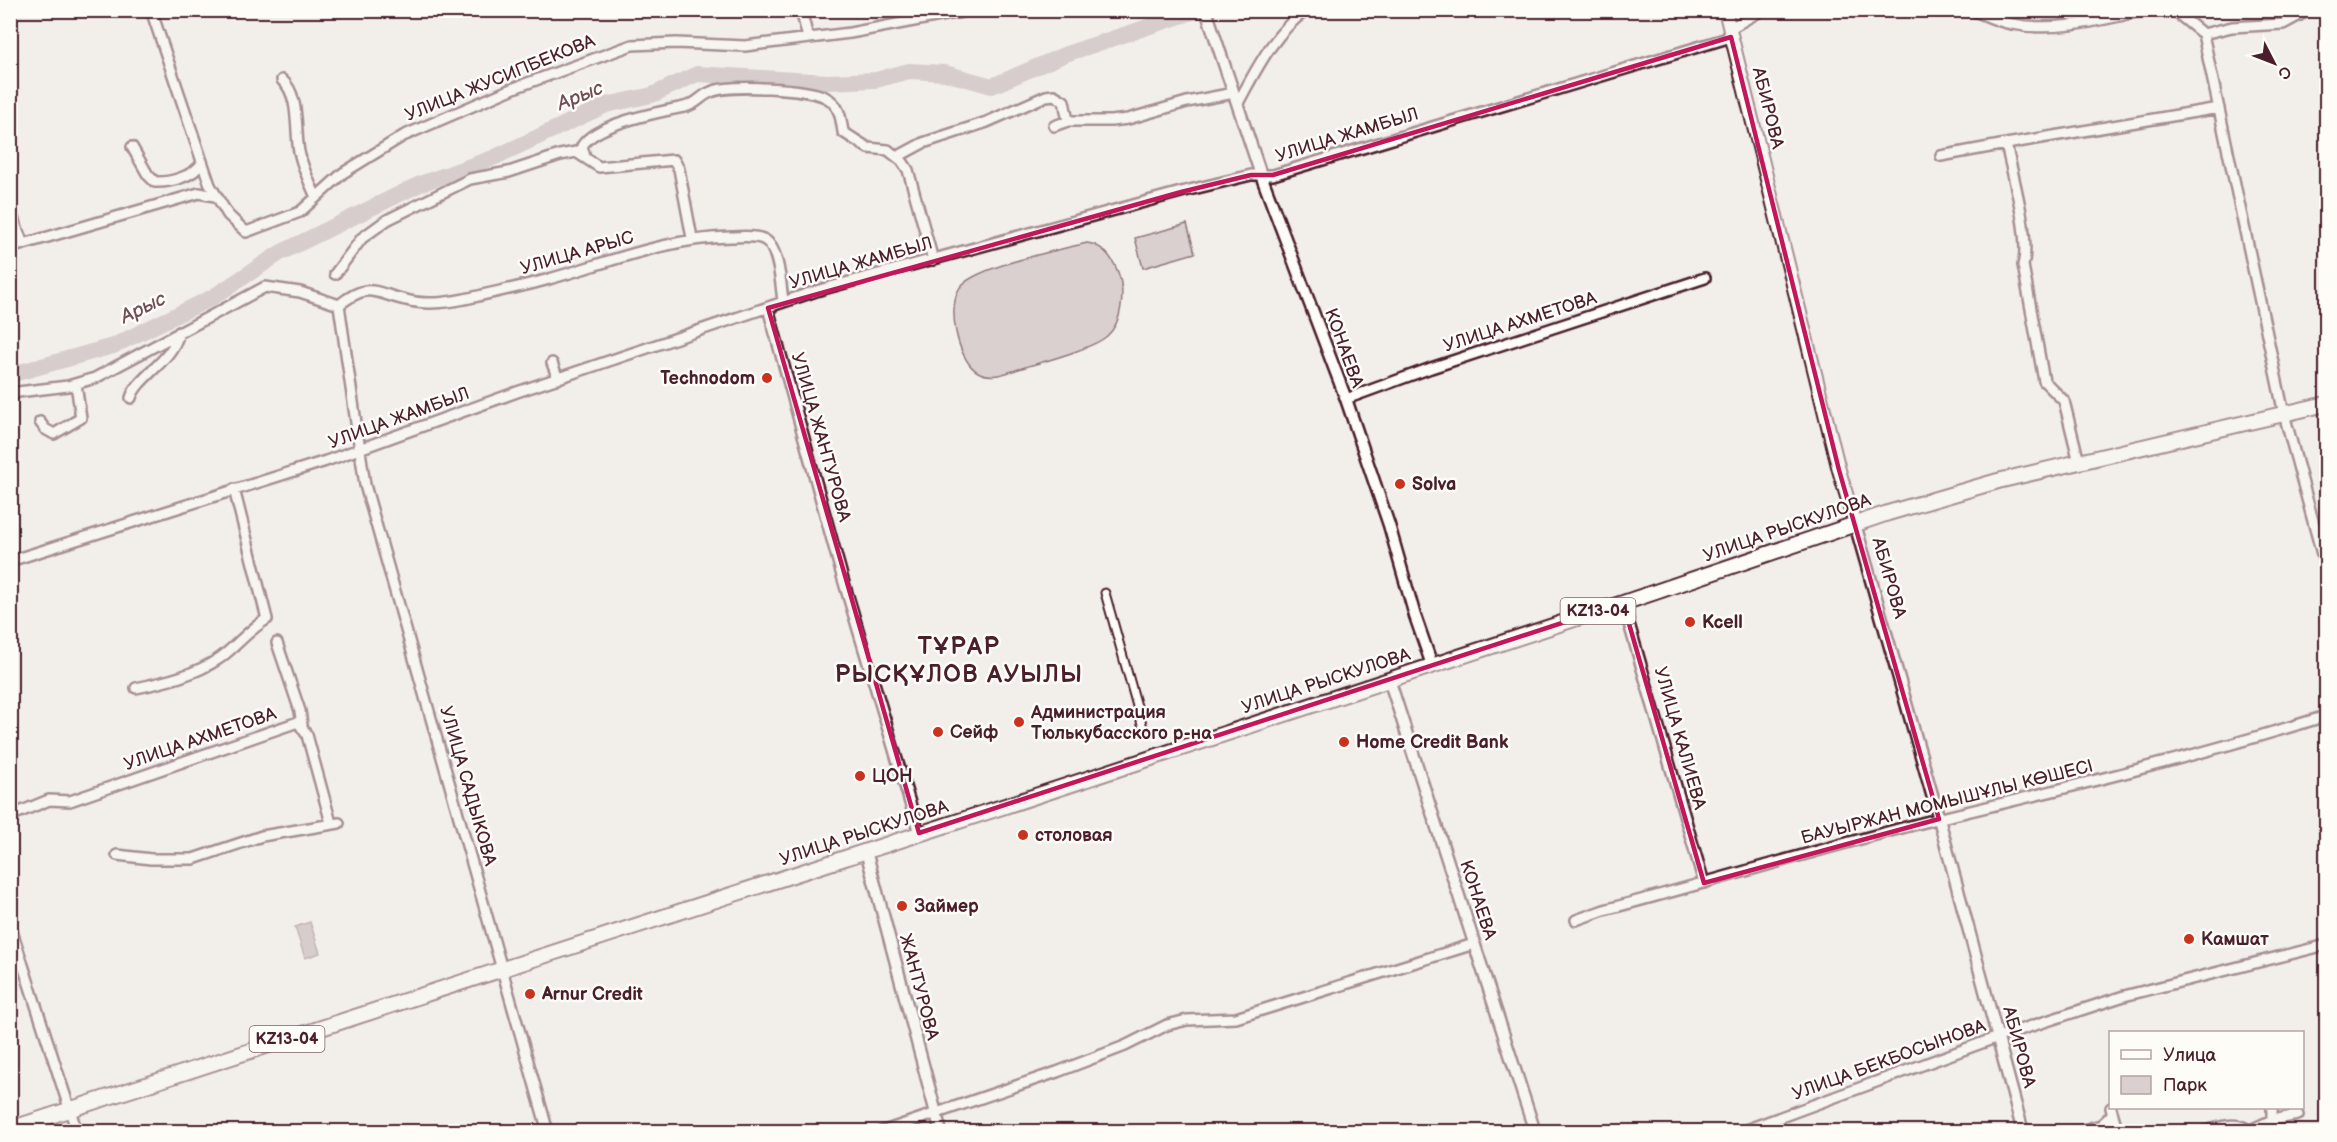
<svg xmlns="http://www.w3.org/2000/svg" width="2337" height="1142" font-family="'Balsamiq Sans',sans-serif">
  <rect width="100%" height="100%" fill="#f2efeb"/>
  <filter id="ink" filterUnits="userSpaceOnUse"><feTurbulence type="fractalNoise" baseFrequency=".0167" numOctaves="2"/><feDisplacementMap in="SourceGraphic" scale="12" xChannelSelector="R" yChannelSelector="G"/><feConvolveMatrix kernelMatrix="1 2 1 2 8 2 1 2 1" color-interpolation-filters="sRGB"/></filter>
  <g filter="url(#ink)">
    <path fill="#d9d0cf" stroke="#92787d" stroke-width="1.5" d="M1187,224L1195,253L1143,268L1135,238Z
      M1087,243C1103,245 1112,257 1118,272C1125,291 1123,322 1107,336C1092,349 1042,362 1022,368C1008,372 992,380 978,372C957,361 945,302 962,285C981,266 1058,250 1087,243Z"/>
    <path fill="#b7a5a6" stroke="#8b6f75" stroke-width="1.5" d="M310,922L320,953L305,958L295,927Z"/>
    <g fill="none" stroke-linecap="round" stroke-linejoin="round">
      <path stroke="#b7a5a6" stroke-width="16" d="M10,375L113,346L213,297L280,253L420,184L493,158L606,105L652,95L697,74L828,82L876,80L909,71L945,73L992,86L1066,54L1199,10"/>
      <g stroke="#4a1f2b" stroke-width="11">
        <path id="pedestrian" d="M1105,593L1144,731"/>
      </g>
      <g stroke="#4a1f2b" stroke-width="14">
        <path id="minor" d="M151,10L210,185L228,215L246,232L300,212L343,173L403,136L514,88L632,45L676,43L745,46L850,33L972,10
          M801,10L808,38
          M1972,10C1985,15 1998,22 2012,24C2058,33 2102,19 2147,10
          M2168,10L2177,13L2203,34L2232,27L2283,24L2309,10
          M1729,29L1762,10
          M2203,34L2284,414L2326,569
          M282,80C300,95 295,131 299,152C303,169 309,182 316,197
          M1238,103C1256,70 1274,32 1307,10
          M1054,126L1068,121H1111L1128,119L1187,102L1234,93
          M132,147L148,175L155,182C170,183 194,176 202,163
          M1941,156L2006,144
          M585,157L582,146C595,124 658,112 684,107C698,104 700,96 711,92C729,84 808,88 825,97C840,104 841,119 843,132L868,148L888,150L902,161L908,170L933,260
          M897,157L923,143L987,122L1046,96L1054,95L1064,101L1068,121
          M10,210L23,244
          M10,248L199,193L215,196
          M335,274L362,238L387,220L470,179L509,172L560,155L576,152L599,167L674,160L679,169L692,238
          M339,305C369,281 374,293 406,300C428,306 452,302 474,297C499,291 525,286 549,279C610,262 667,238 731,237C740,237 754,235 763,239C779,245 781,286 783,302
          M768,308L842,576L919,833
          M552,363L558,379
          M10,396L18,392L68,386L95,378L265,287L300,292L339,305L365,485L548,1132
          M131,398C136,378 173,361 179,332
          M1346,399L1431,368L1705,278
          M40,422L45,429L54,434L81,418L76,384
          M2079,462L2064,401L2044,381L2023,265C2031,239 2012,173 2006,144L2219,108
          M10,561L326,461L517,392L816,291L1181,192L1251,175H1273L1731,37
          M1623,603L1704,883
          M277,643L300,711L302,725
          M136,688C165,682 195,675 220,658C237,646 248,630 267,619L234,489
          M10,816L49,800L70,801L298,722L307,735L331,823
          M117,855L151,859H193L262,836L339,823
          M1576,920L1604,910C1715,881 1825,847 1937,819C2067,788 2198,756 2326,716
          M10,925L77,1132
          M2111,1108L2118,1132
          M2272,1108V1120
          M2250,1130L2272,1120L2298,1115
          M881,1132L1057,1072L1125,1046L1167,1025L1187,1020L1236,1018L1474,944
          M1740,1132L1998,1037L2124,996L2326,945
          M2077,1132L2101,1125L2113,1114
          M2202,1132C2218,1128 2238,1119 2251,1132"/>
      </g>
      <g stroke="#4a1f2b" stroke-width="15">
        <path id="tertiary" d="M1206,10L1261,175L1346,399L1389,525L1415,616L1432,665
          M1855,524L1939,819L2023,1132
          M1389,679L1535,1132
          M866,851L941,1132"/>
      </g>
      <g stroke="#4a1f2b" stroke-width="16">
        <path id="secondary" d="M1725,10L1839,470L1855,524"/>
      </g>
      <g stroke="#4a1f2b" stroke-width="18">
        <path id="primary" d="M10,1129L993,810L1623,603L1888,513L1998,481L2326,404"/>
      </g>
      <use href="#pedestrian" stroke="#fdfcf7" stroke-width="7"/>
      <use href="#minor" stroke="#fdfcf7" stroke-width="9"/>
      <use href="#tertiary" stroke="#fdfcf7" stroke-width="10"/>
      <use href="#secondary" stroke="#fdfcf7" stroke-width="12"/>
      <use href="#primary" stroke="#fdfcf7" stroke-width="14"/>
    </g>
  </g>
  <path d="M0 0H2337V1142H0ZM1731,37L1839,470L1939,819L1704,883L1623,603L919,833L768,308L1181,192L1251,175H1273Z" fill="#f2efeb" fill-opacity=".55" fill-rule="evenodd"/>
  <path fill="none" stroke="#c2185b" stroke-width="4.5" stroke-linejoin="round" d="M1731,37L1839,470L1939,819L1704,883L1623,603L919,833L768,308L1181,192L1251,175H1273Z"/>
  <g fill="#c8321e" stroke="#fdfcf7" stroke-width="2">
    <circle cx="767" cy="378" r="6"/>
    <circle cx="1400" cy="484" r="6"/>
    <circle cx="1690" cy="622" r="6"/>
    <circle cx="1019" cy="722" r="6"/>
    <circle cx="938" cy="732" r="6"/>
    <circle cx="1344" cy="742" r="6"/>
    <circle cx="860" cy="776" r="6"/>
    <circle cx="1023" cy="835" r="6"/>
    <circle cx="902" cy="906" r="6"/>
    <circle cx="2189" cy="939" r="6"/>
    <circle cx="530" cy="994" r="6"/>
  </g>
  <g text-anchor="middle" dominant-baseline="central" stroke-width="5" stroke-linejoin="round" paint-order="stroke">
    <g fill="#fdfcf7" stroke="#806168" stroke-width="1.5">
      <rect x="1560.5" y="598" width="75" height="26" rx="4.5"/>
      <rect x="249.5" y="1026" width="75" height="26" rx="4.5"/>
    </g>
    <g font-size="16" font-weight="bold" fill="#4a1f2b">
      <text x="1598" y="611">KZ13-04</text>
      <text x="287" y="1039">KZ13-04</text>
    </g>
    <g font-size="18" fill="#4a1f2b" stroke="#fdfcf7">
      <text transform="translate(500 78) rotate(-22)">УЛИЦА ЖУСИПБЕКОВА</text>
      <text transform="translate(1768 108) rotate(76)">АБИРОВА</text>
      <text transform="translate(1347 135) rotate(-17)">УЛИЦА ЖАМБЫЛ</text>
      <text transform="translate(577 253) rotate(-16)">УЛИЦА АРЫС</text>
      <text transform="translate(861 263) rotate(-16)">УЛИЦА ЖАМБЫЛ</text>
      <text transform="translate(1520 322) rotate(-18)">УЛИЦА АХМЕТОВА</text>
      <text transform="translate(1344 348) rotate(70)">КОНАЕВА</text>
      <text transform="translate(399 418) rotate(-20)">УЛИЦА ЖАМБЫЛ</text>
      <text transform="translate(821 437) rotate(74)">УЛИЦА ЖАНТУРОВА</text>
      <text transform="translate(1787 528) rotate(-19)">УЛИЦА РЫСКУЛОВА</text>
      <text transform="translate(1889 578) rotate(74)">АБИРОВА</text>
      <text transform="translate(1326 681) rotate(-18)">УЛИЦА РЫСКУЛОВА</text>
      <text transform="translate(1680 738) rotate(74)">УЛИЦА КАЛИЕВА</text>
      <text transform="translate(200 739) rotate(-19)">УЛИЦА АХМЕТОВА</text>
      <text transform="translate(468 786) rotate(74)">УЛИЦА САДЫКОВА</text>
      <text transform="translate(1947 802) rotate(-14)">БАУЫРЖАН МОМЫШҰЛЫ КӨШЕСІ</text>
      <text transform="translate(864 833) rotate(-18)">УЛИЦА РЫСКУЛОВА</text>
      <text transform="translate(1478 900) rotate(72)">КОНАЕВА</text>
      <text transform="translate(919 987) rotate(75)">ЖАНТУРОВА</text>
      <text transform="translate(2019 1047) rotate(75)">АБИРОВА</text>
      <text transform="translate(1889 1060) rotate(-20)">УЛИЦА БЕКБОСЫНОВА</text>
    </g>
    <g font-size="18" font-weight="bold" fill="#4a1f2b" stroke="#fdfcf7" text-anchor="start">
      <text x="755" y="378" text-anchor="end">Technodom</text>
      <text x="1412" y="484">Solva</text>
      <text x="1702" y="622">Kcell</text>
      <text x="1031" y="712">Администрация<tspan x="1031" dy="21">Тюлькубасского р-на</tspan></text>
      <text x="950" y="732">Сейф</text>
      <text x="1356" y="742">Home Credit Bank</text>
      <text x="872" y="776">ЦОН</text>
      <text x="1035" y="835">столовая</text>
      <text x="914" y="906">Займер</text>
      <text x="2201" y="939">Камшат</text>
      <text x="542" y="994">Arnur Credit</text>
    </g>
    <g font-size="20" font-style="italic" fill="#704e56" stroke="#fdfcf7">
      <text transform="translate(580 96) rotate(-22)">Арыс</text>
      <text transform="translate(143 308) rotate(-26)">Арыс</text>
    </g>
    <g font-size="24" font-weight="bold" letter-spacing="1.5" fill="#4a1f2b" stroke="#fdfcf7">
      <text x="959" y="646">ТҰРАР<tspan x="959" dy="28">РЫСҚҰЛОВ АУЫЛЫ</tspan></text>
    </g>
  </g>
  <rect width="2337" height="1142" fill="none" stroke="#fdfcf7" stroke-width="36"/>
  <rect x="18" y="18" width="2301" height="1106" fill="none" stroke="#4a1f2b" stroke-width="2" filter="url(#ink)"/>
  <rect x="2109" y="1031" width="195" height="78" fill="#fdfcf7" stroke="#b5a4a5" stroke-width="1.5"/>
  <rect x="2121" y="1050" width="30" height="9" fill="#fdfcf7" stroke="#b5a4a5" stroke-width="1.5"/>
  <text x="2163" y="1061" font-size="18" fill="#4a1f2b">Улица</text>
  <rect x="2121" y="1076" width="30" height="18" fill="#d9d0cf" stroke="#b5a4a5" stroke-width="1.5"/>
  <text x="2163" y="1091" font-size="18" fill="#4a1f2b">Парк</text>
  <g transform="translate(2274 63) rotate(132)" stroke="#fdfcf7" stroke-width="4.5" paint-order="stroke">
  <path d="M0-4.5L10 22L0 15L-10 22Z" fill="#4a1f2b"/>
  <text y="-9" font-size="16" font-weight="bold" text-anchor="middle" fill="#4a1f2b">С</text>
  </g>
</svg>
